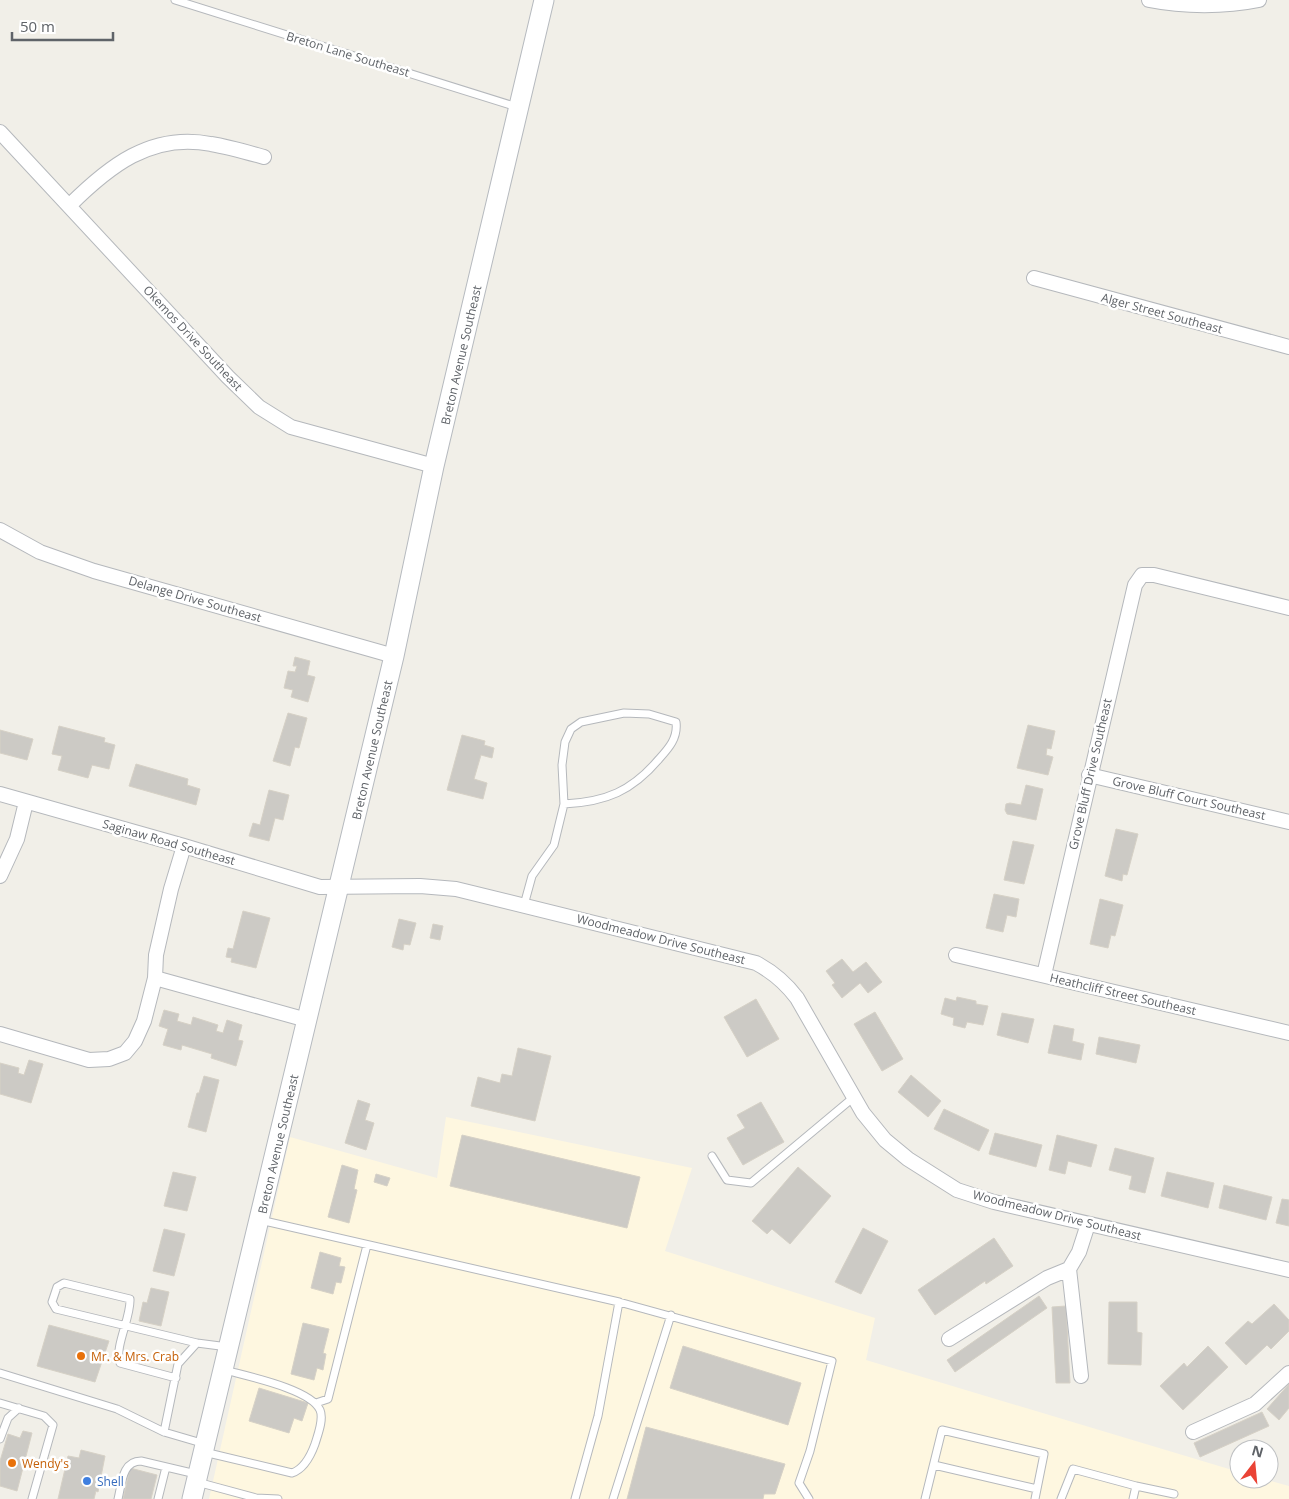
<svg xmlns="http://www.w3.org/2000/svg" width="1289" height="1499" font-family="'Open Sans',sans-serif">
  <rect width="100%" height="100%" fill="#f1efe8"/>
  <path fill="#fef7e0" d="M446,1117L692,1168L665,1251L875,1318L866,1360L1239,1472V1479H1264L1289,1486V1499H209L290,1137L437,1178Z"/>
  <path fill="#cccac5" stroke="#d6d1c6" d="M295,657L310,661L307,675L315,677L308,702L291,697L293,690L284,688L288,671L295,672L297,666H293Z
    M288,713L307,718L299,748L295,747L290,766L273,761Z
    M1028,725L1055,731L1051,749L1047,748L1046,755L1053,757L1048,775L1017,768Z
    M59,726L105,738L104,742L115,745L109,769L92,765L88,778L58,770L62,756L52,754Z
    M0,730L33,739L27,760L0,753Z
    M462,735L485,741L484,745L494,748L492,758L481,755L474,779L487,783L483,799L447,790Z
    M136,764L188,779L187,785L200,789L196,805L129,786Z
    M1026,785L1043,789L1036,820L1007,814L1005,810L1006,804L1010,803L1021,805Z
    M269,790L289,795L283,820L275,818L269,841L249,836L253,823L260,825Z
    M1116,829L1138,834L1127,875L1123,874L1122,881L1105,876Z
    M1013,841L1034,845L1024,884L1004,880Z
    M994,894L1019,899L1016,917L1007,915L1003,932L986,928Z
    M1100,899L1123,905L1115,936L1111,935L1108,948L1090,944Z
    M243,911L270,918L256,968L231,962L232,958L226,957L228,948L233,949Z
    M399,919L416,923L410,945L404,944L403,950L392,947Z
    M433,924L443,926L440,940L430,938Z
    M842,959L853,972L866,962L882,982L868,993L860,983L842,998L832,985L835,983L826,971Z
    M957,997L976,1001V1004L988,1006L983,1025L967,1022L965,1028L953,1025L954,1018L941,1014L945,998L956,1001Z
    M756,999L779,1039L747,1057L724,1017Z
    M164,1010L179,1014L177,1021L191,1025L193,1017L218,1025L216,1031L223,1033L227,1020L242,1025L238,1040L243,1041L236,1066L211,1058L212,1054L182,1045L181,1050L163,1045L168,1029L159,1026Z
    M875,1012L903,1059L882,1071L854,1024Z
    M1002,1013L1034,1019L1028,1043L997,1035Z
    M1054,1025L1074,1029L1072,1041L1084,1044L1081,1060L1048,1053Z
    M1099,1037L1140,1045L1136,1063L1096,1054Z
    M518,1048L551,1056L535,1121L471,1106L478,1077L500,1083L502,1074L512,1076Z
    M29,1060L43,1064L31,1103L0,1094V1063L19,1068L18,1073L24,1075Z
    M911,1075L941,1101L928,1117L898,1092Z
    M204,1076L219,1080L206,1132L188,1127L197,1093H199Z
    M358,1100L370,1104L365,1120L374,1123L366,1150L345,1143Z
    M761,1102L784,1142L743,1165L727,1138L745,1128L737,1115Z
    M944,1109L989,1130L979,1151L934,1129Z
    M995,1133L1042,1145L1036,1167L989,1154Z
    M462,1135L640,1177L627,1228L450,1186Z
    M1057,1135L1097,1145L1091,1167L1068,1161L1065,1174L1049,1170Z
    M1115,1148L1154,1158L1145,1193L1129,1189L1132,1176L1109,1170Z
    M342,1165L358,1170L354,1189L357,1190L349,1223L328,1217Z
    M798,1167L831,1196L790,1244L772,1229L767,1234L752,1221Z
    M173,1172L196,1177L187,1211L164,1206Z
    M1167,1172L1214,1183L1208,1208L1161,1196Z
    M376,1174L390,1178L387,1186L374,1182Z
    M1224,1185L1272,1197L1266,1220L1219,1208Z
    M1282,1199L1289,1200V1226L1276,1223Z
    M863,1228L888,1241L861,1294L835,1282Z
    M164,1229L185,1234L174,1276L153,1271Z
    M994,1238L1013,1266L986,1284L985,1281L935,1315L918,1290Z
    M320,1252L341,1258L339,1266L345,1267L341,1283L336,1282L333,1294L311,1288Z
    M151,1288L169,1292L161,1326L139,1321L143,1302L147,1303Z
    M1039,1296L1047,1308L955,1372L947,1360Z
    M1109,1302H1137V1332L1142,1333L1141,1365L1108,1364Z
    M1274,1304L1289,1320V1331L1271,1349L1267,1345L1246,1365L1225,1343L1248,1321L1252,1324Z
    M1066,1306L1070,1383H1056L1052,1307Z
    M303,1323L329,1329L323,1353L326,1354L323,1370L317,1368L314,1380L291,1374Z
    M49,1325L109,1341L95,1382L37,1366Z
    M683,1346L801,1383L788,1425L670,1388Z
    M1208,1346L1228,1367L1183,1410L1160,1386L1184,1363L1187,1367Z
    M1289,1384V1408L1279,1420L1267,1409Z
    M259,1388L308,1403L302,1421L294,1418L289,1433L249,1421Z
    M1262,1412L1269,1426L1200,1457L1194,1443Z
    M646,1427L785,1464L775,1494H764L763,1499H627Z
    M23,1431L32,1433L17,1491L0,1486V1461L8,1434L20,1438Z
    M81,1450L105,1456L98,1492L96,1491L94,1499H58L68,1456L79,1458Z
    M130,1468L157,1475L151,1499H123Z"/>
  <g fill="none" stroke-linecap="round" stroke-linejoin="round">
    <g stroke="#b5b8bc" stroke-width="9">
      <path id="service" d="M175,0L517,107
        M524,905L532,876L554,845L564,804L562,765L565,742L571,729L581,722L624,713L649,714L676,722C678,738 669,748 659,759C632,791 606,802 564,804
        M712,1156L727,1180L751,1183L854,1097
        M260,1220L619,1302L598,1416L575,1499
        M619,1302L832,1361L810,1451L799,1483L809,1499
        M0,1373L117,1409L164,1432
        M176,1378L120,1363C114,1347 131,1318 130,1299L64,1283L57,1287L52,1302L56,1309L197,1343
        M0,1403L44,1416L53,1425L32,1499
        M316,1403L328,1399L367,1245
        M0,1439L8,1418L19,1408
        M205,1444L164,1432L178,1364L197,1343L228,1347
        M204,1452L292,1473C304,1469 311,1455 315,1444C318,1434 324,1419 320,1410C311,1389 246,1376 225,1370
        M934,1465L1037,1489
        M197,1482L256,1498L278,1499
        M1136,1486L1174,1494
        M118,1499C122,1483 122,1461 141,1461L196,1474
        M158,1499L166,1467
        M613,1499L671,1315
        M925,1499L942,1430L1044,1454L1035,1499
        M1061,1499L1073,1469L1136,1486L1133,1499"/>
    </g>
    <g stroke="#b5b8bc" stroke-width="16">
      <path id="minor" d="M1149,0C1184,7 1225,7 1259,0
        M0,132L228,377L259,407L291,427L434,466
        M69,206C108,167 151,132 211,144C229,147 246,152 264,157
        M1034,278L1289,347
        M0,530L40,552L94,571L394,656
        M1089,775L1289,822
        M0,794L184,846L320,887L420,886L456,889L756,963C773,972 785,982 797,998L863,1113L885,1140L908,1159L957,1190L994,1202L1289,1270
        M0,876L17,839L26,802
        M956,955L1289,1033
        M1044,975L1135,585L1142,575H1154L1289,608
        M155,978L307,1020
        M0,1034L89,1060L109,1059L125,1053L135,1041L144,1021L155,978L156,955L171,889L184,846
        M1069,1269L1081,1376
        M949,1339L1047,1278L1069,1269L1079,1252L1088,1224
        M1193,1432L1255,1404L1289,1373"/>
    </g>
    <g stroke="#b6babf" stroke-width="21">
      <path id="secondary" d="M192,1499L394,656L434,466L544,0"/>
    </g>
    <use href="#service" stroke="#fff" stroke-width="7"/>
    <use href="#minor" stroke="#fff" stroke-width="14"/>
    <use href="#secondary" stroke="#fff" stroke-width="19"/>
  </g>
  <g fill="#e8710a" stroke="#fff" stroke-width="2">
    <circle cx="81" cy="1356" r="5"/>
    <circle cx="12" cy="1463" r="5"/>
  </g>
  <circle fill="#3f7fe0" stroke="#fff" stroke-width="2" cx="87" cy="1481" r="5"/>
  <g text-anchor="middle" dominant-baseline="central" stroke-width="5" stroke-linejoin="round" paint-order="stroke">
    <g font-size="12" fill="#5f6368" stroke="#fff">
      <text transform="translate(348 54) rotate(17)">Breton Lane Southeast</text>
      <text transform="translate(1162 313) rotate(15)">Alger Street Southeast</text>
      <text transform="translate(193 338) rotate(47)">Okemos Drive Southeast</text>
      <text transform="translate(461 355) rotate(-77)">Breton Avenue Southeast</text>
      <text transform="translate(195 599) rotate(16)">Delange Drive Southeast</text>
      <text transform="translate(372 750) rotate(-77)">Breton Avenue Southeast</text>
      <text transform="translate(1090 774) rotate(-77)">Grove Bluff Drive Southeast</text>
      <text transform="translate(1189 798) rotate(13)">Grove Bluff Court Southeast</text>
      <text transform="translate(169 842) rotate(16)">Saginaw Road Southeast</text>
      <text transform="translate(661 939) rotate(14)">Woodmeadow Drive Southeast</text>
      <text transform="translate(1123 994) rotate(13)">Heathcliff Street Southeast</text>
      <text transform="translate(278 1144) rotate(-77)">Breton Avenue Southeast</text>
      <text transform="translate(1057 1215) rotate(14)">Woodmeadow Drive Southeast</text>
    </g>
    <g font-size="12" fill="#c56008" stroke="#fff" text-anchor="start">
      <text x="91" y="1356">Mr. &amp; Mrs. Crab</text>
      <text x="22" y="1463">Wendy's</text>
    </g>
    <g font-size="12" fill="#366cbe" stroke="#fff" text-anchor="start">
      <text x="97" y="1481">Shell</text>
    </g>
  </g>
  <g transform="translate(1254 1464) rotate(16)"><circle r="24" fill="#ffffff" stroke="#bfc1c3"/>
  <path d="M0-4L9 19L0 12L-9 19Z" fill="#ea4335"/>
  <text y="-8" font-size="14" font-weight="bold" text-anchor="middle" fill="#5f6368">N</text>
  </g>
  <path d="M12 32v8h101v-8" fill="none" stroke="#5f6368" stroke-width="2.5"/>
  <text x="20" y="32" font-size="15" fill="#5f6368" stroke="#ffffff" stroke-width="4" paint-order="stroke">50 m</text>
</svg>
